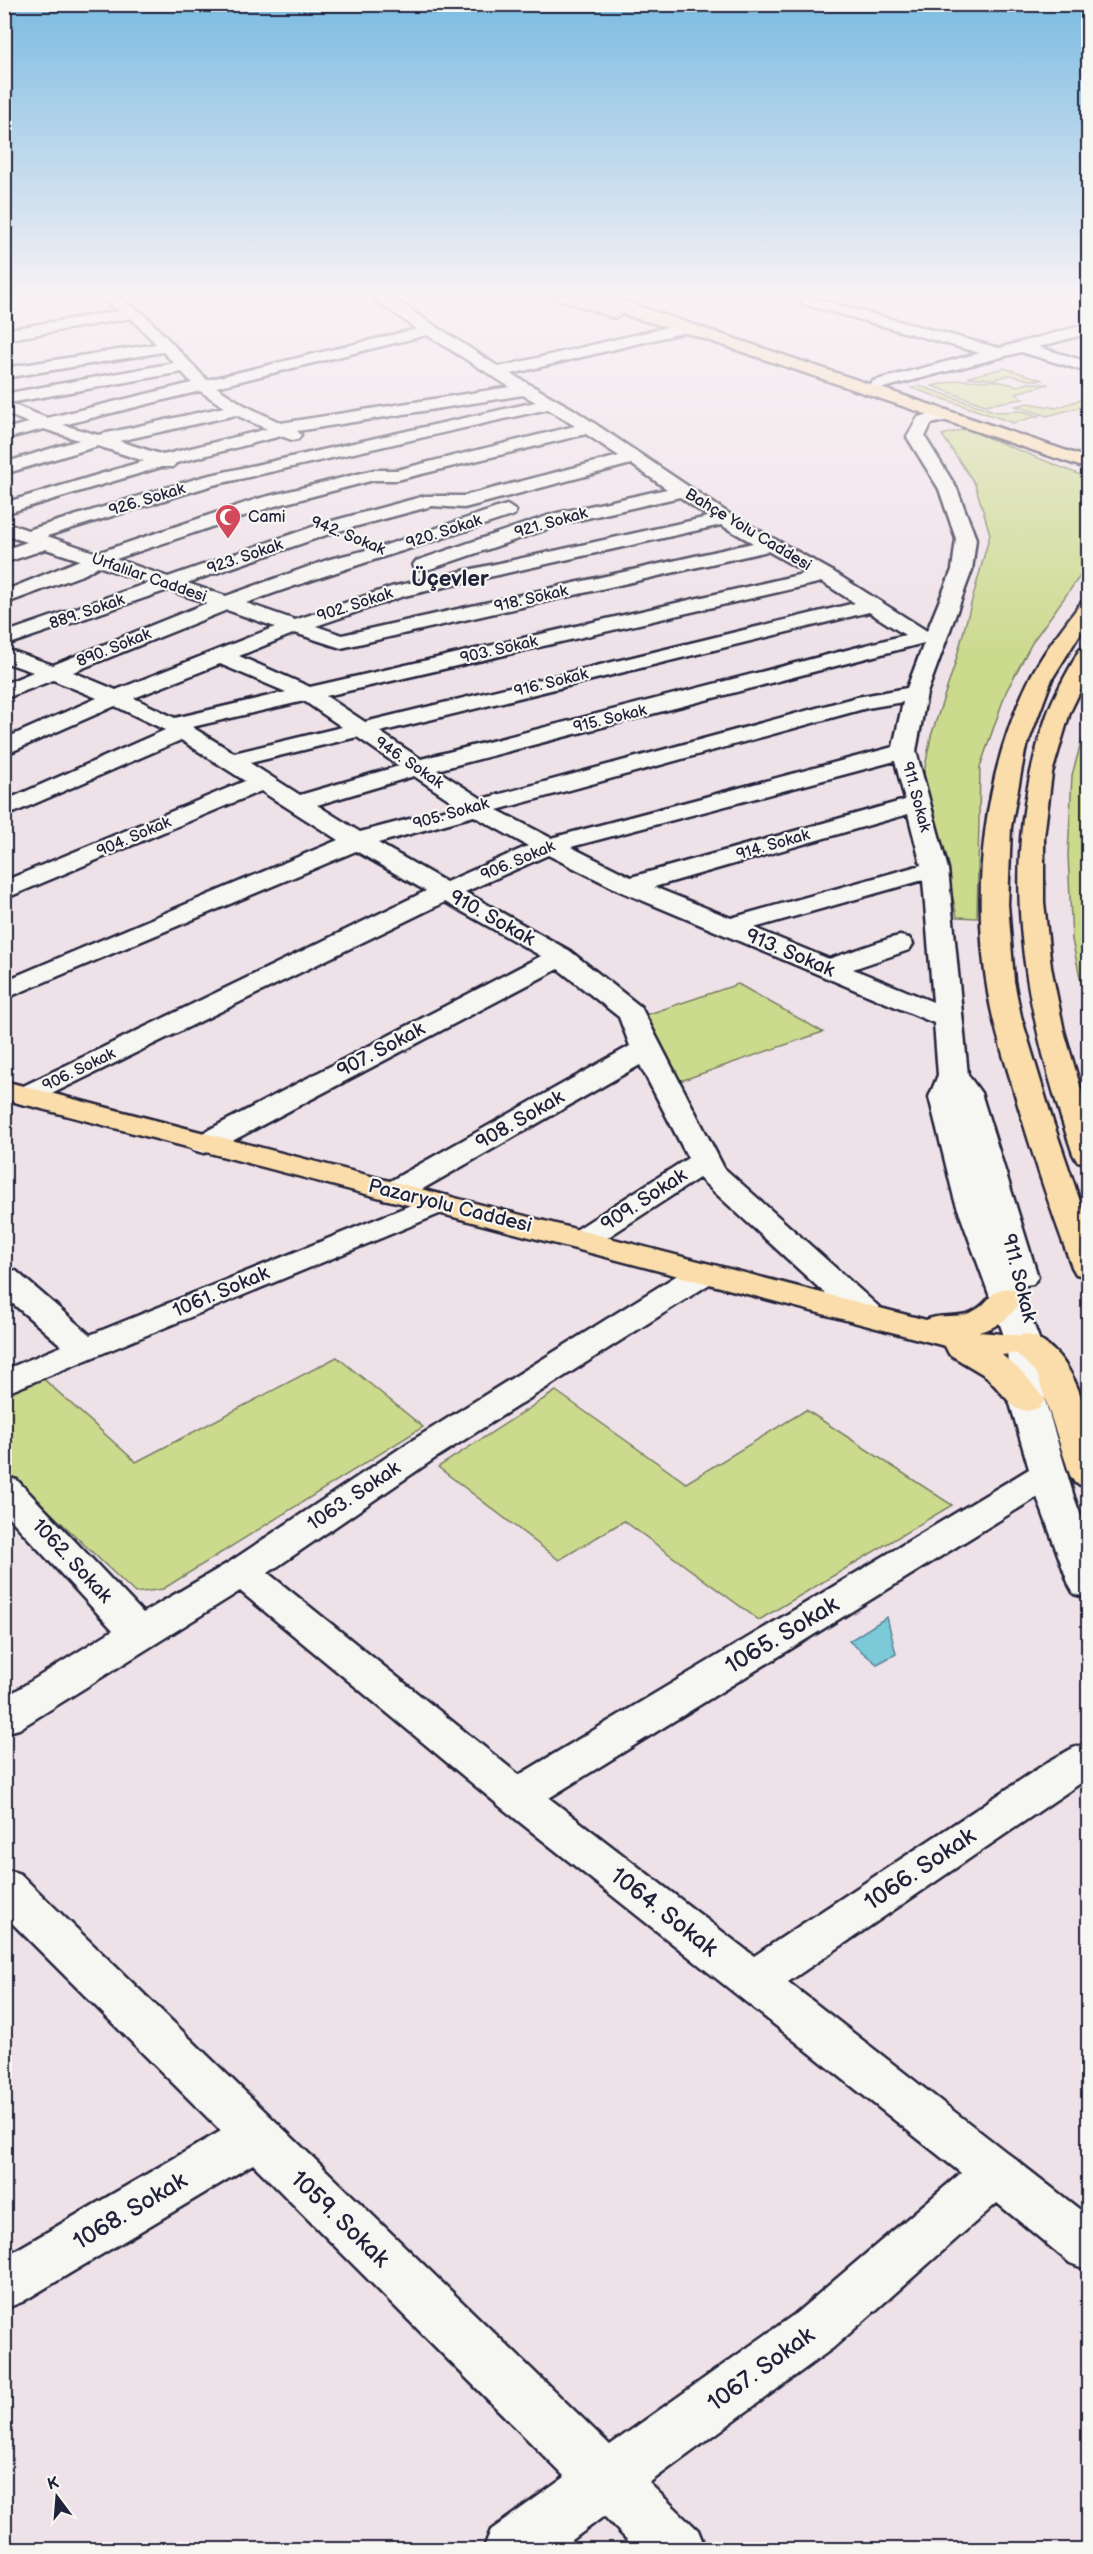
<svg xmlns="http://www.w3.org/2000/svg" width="1093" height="2554" font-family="'Balsamiq Sans',sans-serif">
  <rect width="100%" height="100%" fill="#efe1e8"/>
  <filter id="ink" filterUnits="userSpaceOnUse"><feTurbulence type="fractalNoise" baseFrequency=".0167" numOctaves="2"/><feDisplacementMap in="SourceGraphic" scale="12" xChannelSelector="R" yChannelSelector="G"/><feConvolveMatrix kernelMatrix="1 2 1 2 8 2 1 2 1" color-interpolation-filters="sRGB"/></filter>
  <g filter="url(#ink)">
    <path fill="#ccda8e" stroke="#777e64" stroke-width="1.5" d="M1004,368L1043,380H1030L1010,375L995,379L968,377Z
      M959,380L997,381L1018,386L1028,383L1049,384L1016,393L1023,399L985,405L932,386Z
      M920,386L997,412L1022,411L1038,416L1013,423L912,388Z
      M1088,397V408L1084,406L1047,416L1016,406L1028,403L1056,408Z
      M966,429L1088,478V565L1033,641L1006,692L980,767L977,918L957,917L941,844L922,783L931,736L954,667L990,534L975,484L942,435Z
      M1088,719V1014L1072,940L1068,855L1072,775Z
      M738,984L823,1032L680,1081L646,1015Z
      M337,1357L423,1427L163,1589L135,1593L5,1469V1390L38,1374L136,1462Z
      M556,1391L686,1483L806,1410L952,1505L759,1620L624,1521L559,1560L438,1467Z"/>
    <path fill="#7bc9d8" stroke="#578699" stroke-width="1.5" d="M887,1617L896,1654L877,1664L849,1641Z"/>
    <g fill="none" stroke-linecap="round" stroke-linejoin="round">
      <g stroke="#22223b" stroke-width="5">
        <path id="minor" d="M96,296H114L143,313L207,380L417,329L375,300L373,296H389L499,367L685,323L690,325L693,328L690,331L511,374L573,409L731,515L832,571L927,631L952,570L956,539L939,489L907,437L918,417L947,410L955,415L953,419L931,424L925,437L957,489L976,539L972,570L927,693L916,751L948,869L968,1075L981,1093L1038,1277L1033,1284L1019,1286L1041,1344L1045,1400L1074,1497L1088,1536V1598L1074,1594L1069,1585L1037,1497L549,1798L754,1956L1048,1762L1073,1748L1088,1743V1778L788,1982L1088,2216V2270L1070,2263L997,2203L833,2348L649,2483L698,2530L706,2550H637L604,2516L559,2550H483L491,2530L565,2477L253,2164L22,2302L4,2309V2257L221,2131L4,1915V1869L20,1874L610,2445L795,2314L961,2173L502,1808L240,1591L19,1729L4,1733V1698L113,1630L4,1512V1477L17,1480L143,1613L228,1563L408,1443L692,1266L704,1263L716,1266L720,1273L716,1280L434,1459L268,1573L519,1775L1029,1469L1009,1400L1007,1344L954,1198L929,1097L938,1075L934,1023L620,891L548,855L465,892L570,951L641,1007L724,1168L878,1306L883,1313L878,1320L866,1323L854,1320L699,1178L593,1247L582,1250L571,1247L566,1240L571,1233L688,1158L640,1065L405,1199L394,1201L383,1199L378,1192L383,1185L630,1046L619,1017L558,969L215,1150L204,1153L193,1150L189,1144L193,1138L541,956L445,902L35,1102L25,1105L15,1102L10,1096L15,1090L426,891L356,851L4,999V981L338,840L261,791L4,899V881L245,781L181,740L4,817V801L165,730L115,706L4,755V739L97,698L53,680L4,699V684L33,672L4,662V648L53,665L207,603L168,590L4,646V633L148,583L98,566L85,574L4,604V591L80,560L46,549L4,563V550L27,542L4,535V522L28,530L202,477L536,402L523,395L297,431L301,435L298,439L292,440L281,436L176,463L173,467H161L4,514V503L144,461L98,446L4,474V463L79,440L44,429L4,439V429L29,423L4,413V394L174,363L163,352L4,378V368L156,344L131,318L4,340V330L119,311ZM427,335L510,387L281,423L244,405L216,387ZM182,372L192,383L47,418L9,403ZM200,391L224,407L98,435L63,425ZM548,409L575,426L397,470H374L257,499L97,553L47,536L213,485ZM236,415L267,429L163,455L119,441ZM586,434L619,456L464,496H425L321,524L168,577L116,559L271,507L374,480H397ZM631,464L667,489L553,514L416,561L413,565L416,569H430L565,523L680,497L708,517L391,587L295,620L246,603C334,571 424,545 514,515L516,511L507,505L500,507L383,546L330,559L226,596L187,583L335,532L432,506L464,508ZM721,525L753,543L342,635L316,626L404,596ZM768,551L807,573L310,687L239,656L295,633L341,648ZM822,582L855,603L365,722L326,696ZM227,610L275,627L116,690L73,672ZM869,612L905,635L421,759L380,732ZM924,643L907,688L857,697L482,799L437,770ZM220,664L286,692L175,718L134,698ZM304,701L342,727L234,753L192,727ZM903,702L893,747L551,838L497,810L867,708ZM357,737L399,766L300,795L250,763ZM895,761L905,800L631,877L571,847ZM414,776L459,806L360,832L317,805ZM908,814L921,865L731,918L654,887ZM474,816L528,846L446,882L378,843ZM923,880L933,1002L853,969L909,950L913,944L909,938L900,936L891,938L829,959L754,928Z
          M809,297L999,348L1081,326L1086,328V334L1038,347L1088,362V372L1021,352L879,389L873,387L871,384L873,381L980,353L804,304L802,301L804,298Z
          M438,1194L449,1196L454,1203L449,1210L4,1394V1370L62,1346L4,1296V1268L16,1271L90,1335Z"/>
      </g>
      <g stroke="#22223b" stroke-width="5">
        <path id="major" d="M371,296H387V297L380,301Z
          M551,296H574L617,309L586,296H608L1088,458V469L619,310L622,313L619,316L614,318Z
          M4,1081L926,1320C941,1313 958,1319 972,1312C994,1302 989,1283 1019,1290L1024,1297C1011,1316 1001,1326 979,1332L1036,1337L1041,1344L1036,1351L1002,1355L1025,1375L1045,1400L1039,1408L1027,1411L1015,1408L986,1376L949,1354L945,1346L4,1099Z"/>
      </g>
      <g stroke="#22223b" stroke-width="5">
        <path id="highway" d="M568,296H592L690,325L693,328L685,333L680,331L570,299Z
          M1088,601V621L1052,679L1025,751L1011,827L1008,904L1014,981L1021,1016L1053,1122L1088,1225V1277L1076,1274L1072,1267C1049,1206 1029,1144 1011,1081C1002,1052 993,1023 988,993C971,890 983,773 1030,678C1044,651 1063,627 1081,603Z
          M1088,648V675L1070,712L1052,773L1044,837V902L1051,967L1064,1031L1088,1113V1163L1077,1161L1073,1154C1023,1007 995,865 1047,715C1054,694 1067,674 1077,654L1080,649Z
          M1024,1334C1062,1343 1081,1387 1088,1422C1092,1442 1088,1466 1088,1487L1075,1483L1070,1475L1037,1374L1007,1344L1012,1337Z"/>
      </g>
      <use href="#minor" fill="#f6f6f2" fill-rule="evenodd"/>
      <use href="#major" fill="#faddab" fill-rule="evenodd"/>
      <use href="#highway" fill="#faddab" fill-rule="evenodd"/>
    </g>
  </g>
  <linearGradient id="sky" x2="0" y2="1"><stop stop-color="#7cbce2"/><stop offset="0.45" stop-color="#f8f2f5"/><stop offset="1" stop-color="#f8f2f5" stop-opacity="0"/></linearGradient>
  <rect width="1093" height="654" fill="url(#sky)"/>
  <defs>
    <g id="mosque-pin" transform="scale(1.35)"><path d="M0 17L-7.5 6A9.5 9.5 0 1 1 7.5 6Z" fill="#d1495b" stroke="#f6f6f2"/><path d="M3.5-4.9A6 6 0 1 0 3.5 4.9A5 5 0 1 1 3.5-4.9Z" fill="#fff"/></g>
  </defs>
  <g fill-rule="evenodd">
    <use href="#mosque-pin" x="228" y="517"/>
  </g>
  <g text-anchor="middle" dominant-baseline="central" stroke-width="4.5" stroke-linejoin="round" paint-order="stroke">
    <g font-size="16" fill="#22223b" stroke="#f6f6f2">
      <text transform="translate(147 500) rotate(-17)">926. Sokak</text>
      <text transform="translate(551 523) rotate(-16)">921. Sokak</text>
      <text transform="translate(748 530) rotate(31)">Bahçe Yolu Caddesi</text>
      <text transform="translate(444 532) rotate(-18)">920. Sokak</text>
      <text transform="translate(348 536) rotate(22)">942. Sokak</text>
      <text transform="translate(245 557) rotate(-19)">923. Sokak</text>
      <text transform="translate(149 578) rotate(19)">Urfalılar Caddesi</text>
      <text transform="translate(531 599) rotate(-13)">918. Sokak</text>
      <text transform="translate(355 605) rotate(-18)">902. Sokak</text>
      <text transform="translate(87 612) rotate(-19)">889. Sokak</text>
      <text transform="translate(114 648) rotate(-22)">890. Sokak</text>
      <text transform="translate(499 650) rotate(-13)">903. Sokak</text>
      <text transform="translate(551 683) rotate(-14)">916. Sokak</text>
      <text transform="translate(610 719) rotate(-14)">915. Sokak</text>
      <text transform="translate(409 763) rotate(34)">946. Sokak</text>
      <text transform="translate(916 797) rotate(75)">911. Sokak</text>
      <text transform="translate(451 814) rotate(-16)">905. Sokak</text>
      <text transform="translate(134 837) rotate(-23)">904. Sokak</text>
      <text transform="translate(773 845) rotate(-16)">914. Sokak</text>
      <text transform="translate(518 861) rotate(-23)">906. Sokak</text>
      <text transform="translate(79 1070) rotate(-26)">906. Sokak</text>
    </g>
    <g font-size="16" fill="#22223b" stroke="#f6f6f2" text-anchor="start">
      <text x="248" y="517">Cami</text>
    </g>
    <g font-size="20" fill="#22223b" stroke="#f6f6f2">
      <text transform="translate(492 918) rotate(29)">910. Sokak</text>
      <text transform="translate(790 953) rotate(23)">913. Sokak</text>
      <text transform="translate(381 1050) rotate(-28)">907. Sokak</text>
      <text transform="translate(520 1120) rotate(-30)">908. Sokak</text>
      <text transform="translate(644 1200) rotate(-33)">909. Sokak</text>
      <text transform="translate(450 1206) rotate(14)">Pazaryolu Caddesi</text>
      <text transform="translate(1019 1278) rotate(76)">911. Sokak</text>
      <text transform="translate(221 1292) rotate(-23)">1061. Sokak</text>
      <text transform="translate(354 1496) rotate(-34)">1063. Sokak</text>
      <text transform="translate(72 1561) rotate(47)">1062. Sokak</text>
    </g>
    <g font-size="22" font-weight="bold" fill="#22223b" stroke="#f6f6f2">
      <text x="450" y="579">Üçevler</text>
    </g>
    <g font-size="24" fill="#22223b" stroke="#f6f6f2">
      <text transform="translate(782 1635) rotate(-31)">1065. Sokak</text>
      <text transform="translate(920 1869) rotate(-34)">1066. Sokak</text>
      <text transform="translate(664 1912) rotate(38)">1064. Sokak</text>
      <text transform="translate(130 2211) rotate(-31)">1068. Sokak</text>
      <text transform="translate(340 2219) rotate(44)">1059. Sokak</text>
      <text transform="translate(761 2369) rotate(-36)">1067. Sokak</text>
    </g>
  </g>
  <rect width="1093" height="2554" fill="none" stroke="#f6f6f2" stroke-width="24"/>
  <rect x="12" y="12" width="1069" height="2530" fill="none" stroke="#22223b" stroke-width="2" filter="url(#ink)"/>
  <g transform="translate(57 2497) rotate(344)" stroke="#f6f6f2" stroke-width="4.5" paint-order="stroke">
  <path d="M0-4.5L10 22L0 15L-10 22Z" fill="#22223b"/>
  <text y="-9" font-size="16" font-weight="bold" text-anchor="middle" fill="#22223b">K</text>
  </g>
</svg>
